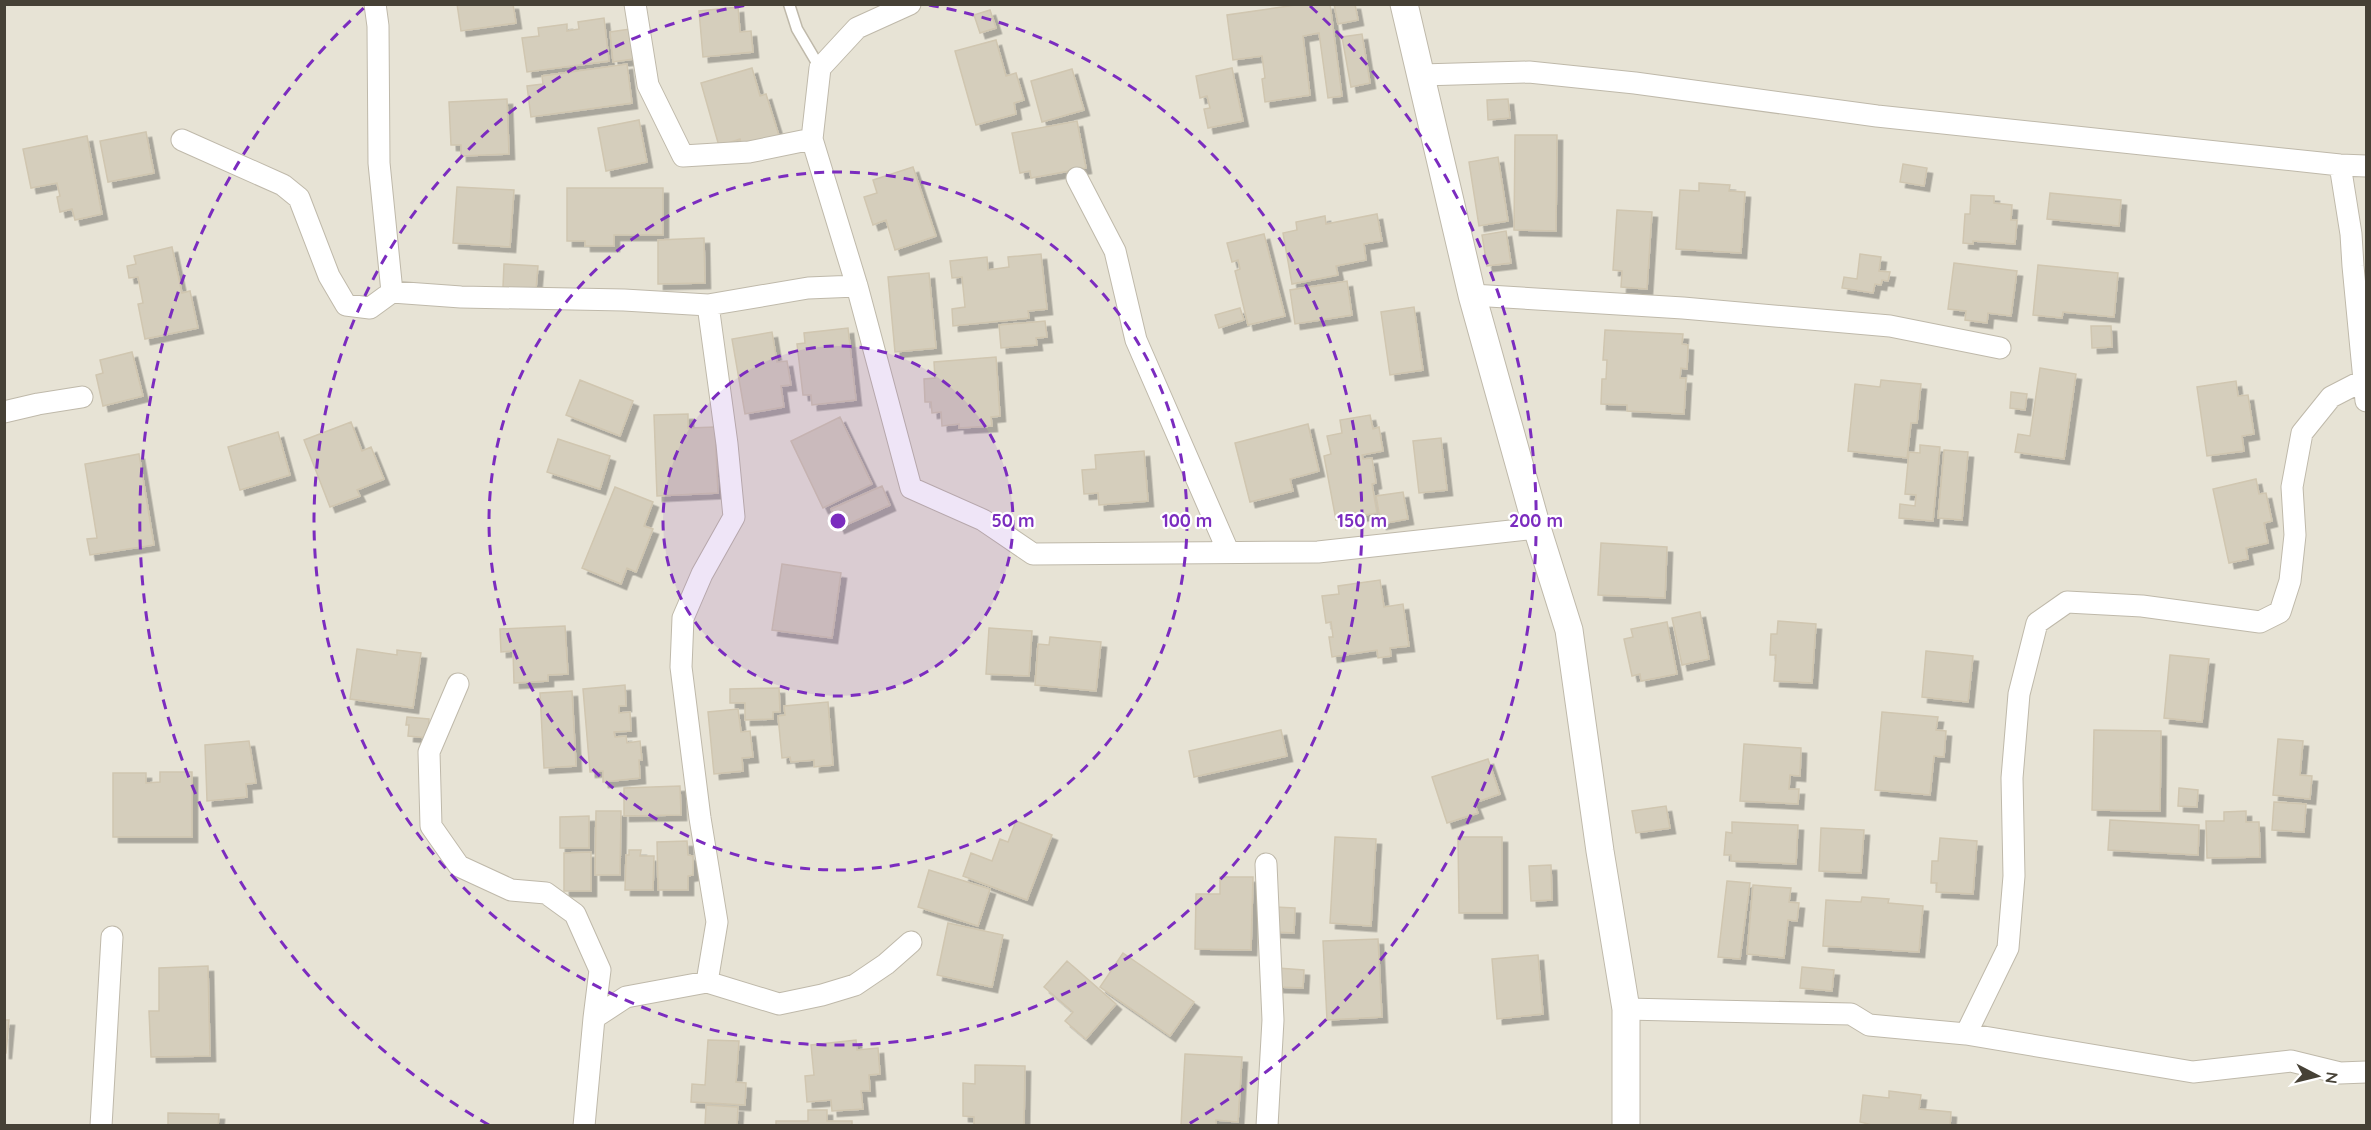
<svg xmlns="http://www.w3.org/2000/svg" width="2371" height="1130" font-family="Quicksand,sans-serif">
  <defs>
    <filter id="shadow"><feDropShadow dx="5.5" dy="5.5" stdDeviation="0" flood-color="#0004"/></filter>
  </defs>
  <rect width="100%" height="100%" fill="#f3f1e7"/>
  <path fill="#e7e3d5" d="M5,5H2366V1125H5Z"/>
  <path fill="#d5cebc" stroke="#d0c6b0" stroke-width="1.5" filter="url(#shadow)" d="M457,4H513L516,23L461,31Z
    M1302,4H1330L1342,96L1328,98L1319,33L1303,36L1310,95L1265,102L1262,79L1265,78L1262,56L1233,60L1227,15Z
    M1334,4H1355L1358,20L1338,24Z
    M738,7L740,32L751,31L753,52L703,57L699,11Z
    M990,10L996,28L980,33L974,15Z
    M604,18L609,61L527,72L522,38L539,36L538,28L567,24V31L579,29L578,22Z
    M630,29L633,59L613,62L610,32Z
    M1362,34L1370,83L1351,87L1342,37Z
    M996,40L1006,76L1016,73L1024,100L1014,103L1016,114L976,125L955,51Z
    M627,64L632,103L531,117L527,86L543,84L542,76Z
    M752,68L760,96L766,94L780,139L743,150L740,139L719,146L701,83Z
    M1232,68L1243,121L1208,128L1204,109L1210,108L1207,96L1200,98L1196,76Z
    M1072,69L1084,110L1042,122L1031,81Z
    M507,99L509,154L461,156V145H451L449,102Z
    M1508,99L1510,118L1488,120L1487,100Z
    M639,120L647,162L606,171L598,128Z
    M1077,121L1086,168L1031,178L1030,171L1020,173L1012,133Z
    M146,132L154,173L108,182L100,141Z
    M1515,135H1557L1556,231L1514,230Z
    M87,136L102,214L75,220L72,209L60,212L57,197L60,196L57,183L31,188L23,149Z
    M1498,157L1508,221L1479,226L1469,162Z
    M1903,164L1927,168L1924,186L1900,182Z
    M913,167L936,236L895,250L886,220L873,225L864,197L877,193L873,180Z
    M1699,183L1730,185L1729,191L1745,192L1741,253L1676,249L1680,190L1699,191Z
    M457,187L514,190L510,247L453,243Z
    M567,188H663V235H614V246H585V241H567Z
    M2050,193L2121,200L2119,226L2047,219Z
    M1971,195L1994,196V203L2012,205L2011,220H2017L2015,244L1973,241V244L1963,243L1965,214H1970Z
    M1617,210L1652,212L1647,289L1621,287L1622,271L1613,270Z
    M1377,214L1382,241L1364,244L1366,260L1336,266L1338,275L1292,284L1283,233L1297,230L1296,222L1325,216L1326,224Z
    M1506,231L1511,263L1487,266L1482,235Z
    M1264,234L1285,316L1248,325L1235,271L1240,269L1238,260L1232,262L1227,243Z
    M704,238L705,283L658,284V240Z
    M172,247L182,293L190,291L198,328L145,339L138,304L143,303L138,277L129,278L127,266L136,264L134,256Z
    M1041,254L1047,309L1028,311L1029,318L953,326L952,309L965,307L962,277L952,278L950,261L987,257L988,270L1009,267L1008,257Z
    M1860,254L1881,257L1879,271L1890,272L1888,281L1882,280L1881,285L1875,284L1873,293L1842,288L1844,277L1857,279Z
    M1954,263L2017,271L2011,316L1988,313L1987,323L1965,320L1966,311L1948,309Z
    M504,264L538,266L536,289L503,287Z
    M2038,265L2118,273L2114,317L2063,312L2062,318L2033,315Z
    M929,273L936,348L895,352L888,277Z
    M1347,281L1352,315L1295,324L1290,290Z
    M1414,307L1423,370L1390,375L1381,312Z
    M1240,308L1244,320L1219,328L1215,315Z
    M1045,321L1047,337L1036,338L1037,345L1001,348L999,325Z
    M2091,326H2111L2112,347L2092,348Z
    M848,328L856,400L812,405L811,395H803L797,344L805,343L804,333Z
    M1605,330L1683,334L1682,344L1688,345L1687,369L1681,368L1680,378H1686L1684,414L1627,411V405L1601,404L1602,379H1606L1607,360H1603Z
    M772,332L777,362L787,361L791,385L781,386L784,407L745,414L732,339Z
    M132,352L143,396L103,406L96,375L103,373L100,360Z
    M996,357L1000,416L991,417L992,426L959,428V424L942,426L941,412L932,413L931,402H925L924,379L935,378L934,362Z
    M2040,368L2076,374L2064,459L2015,452L2018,434L2030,436Z
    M580,380L633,401L620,436L566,415Z
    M1881,380L1921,384L1917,423H1911L1907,458L1848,451L1855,384L1880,387Z
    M2236,381L2238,396L2248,395L2254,434L2242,436L2244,451L2207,456L2197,387Z
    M2011,392L2027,394L2025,410L2010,408Z
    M688,414V428L715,427L718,493L657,496L654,415Z
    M1370,415L1373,429L1379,427L1383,451L1362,455L1363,459L1372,458L1376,483L1372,484L1377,513L1336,520L1324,456L1331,454L1327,436L1342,433L1340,420Z
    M840,417L872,484L823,508L791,441Z
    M351,422L362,451L371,447L384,479L357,490L360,496L330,507L304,440Z
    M1308,424L1319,471L1290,479L1293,491L1250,502L1235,443Z
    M278,432L290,475L240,490L228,447Z
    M1441,438L1447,490L1419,493L1413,441Z
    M558,439L610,456L600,489L547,472Z
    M1920,445L1940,447L1933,521L1899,518L1900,504L1915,506L1916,495L1905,494L1909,452L1920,453Z
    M1944,450L1968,452L1962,520L1938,518Z
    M1144,451L1148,501L1099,505L1098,493L1084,494L1082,470L1096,469L1095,455Z
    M139,454L154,545L90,555L87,539L97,538L85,464Z
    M2256,479L2259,494L2266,493L2272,521L2264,523L2268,543L2246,548L2248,559L2229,563L2213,489Z
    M882,486L890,505L839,528L831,509Z
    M615,487L653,502L644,526L653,529L636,572L627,568L621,584L582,568Z
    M1403,492L1408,519L1381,524L1376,496Z
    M1601,543L1667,547L1665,598L1598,595Z
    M782,564L841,573L832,638L772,630Z
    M1380,580L1384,607L1403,604L1409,646L1390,648L1391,656L1378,658L1377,650L1332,657L1329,637H1333L1331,622L1326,623L1322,596L1339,594L1338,586Z
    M1700,612L1709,659L1682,665L1672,618Z
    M1778,621L1816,624L1812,683L1774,681L1776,655H1770L1771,634H1777Z
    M1667,622L1677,674L1641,681L1640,674L1632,676L1624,639L1633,637L1631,629Z
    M565,626L568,674L548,675V681L514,683L513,651L501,652L500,629Z
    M989,628L1032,631L1029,676L986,674Z
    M1050,637L1101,642L1096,691L1035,685L1038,644L1049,645Z
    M357,649L397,655V650L421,653L413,708L350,699Z
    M1926,651L1973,656L1968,702L1922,697Z
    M2170,655L2209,659L2202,722L2164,718Z
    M625,685L626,706H619V713L630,712L631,731L614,732L615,737L626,736L627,743L640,741L642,760H639L640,778L603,782V771L590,772L583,689Z
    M779,688L780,712H773V719L745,720V703H730V689Z
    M572,691L576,766L544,768L540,693Z
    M828,702L833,765L814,767V760L791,762L790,757L782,758L778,716L785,715L784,706Z
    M738,709L741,732L750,731L753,757L742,758L743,771L714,774L708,712Z
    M1882,712L1938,717L1936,730L1946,731L1944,757L1934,756L1930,795L1875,790Z
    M407,717L429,719L428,738L408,736L409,725H406Z
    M1281,730L1287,756L1194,777L1189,751Z
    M2094,730L2161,731L2160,811L2092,810Z
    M2278,739L2303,741L2300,775L2312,776L2310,799L2273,795Z
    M249,741L256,783L246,784L247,797L207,801L205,745Z
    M1744,744L1801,748L1800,776L1790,775L1789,789H1799L1798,804L1740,801Z
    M1488,759L1500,794L1474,803L1478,813L1447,823L1432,777Z
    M160,772H192V837H113V773H146V783L160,782Z
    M680,786L681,815L624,816V788Z
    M2179,788L2198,790L2197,807L2178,806Z
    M2274,802L2306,804L2304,832L2272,830Z
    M1666,806L1670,828L1636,833L1632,811Z
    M596,811H621L620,875H595Z
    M2246,811V822H2259L2260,857L2207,858L2206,821H2224V812Z
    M589,816V848H560V817Z
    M2110,820L2199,825L2198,855L2108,850Z
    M1016,821L1052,835L1027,900L963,876L971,853L992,861L1000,839L1008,842Z
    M1732,822L1798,825L1796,864L1731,861V855H1724L1726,832L1732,833Z
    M1821,828L1864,830L1861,873L1819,871Z
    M1335,837L1376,839L1371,926L1330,923Z
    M1458,837H1502V913H1459Z
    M1940,838L1977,841L1973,894L1936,892L1937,883H1931L1932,861H1938Z
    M687,841L688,855L693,856V875L688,876V890H658L657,842Z
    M629,850H641L640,856H654L653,890H625L626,855H629Z
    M591,852V891H564V853Z
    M1551,865L1552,900L1531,901L1529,866Z
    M929,870L990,889L978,926L918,907Z
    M1220,877H1253L1251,950L1195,949L1196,894H1220Z
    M1727,881L1750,883L1740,959L1718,957Z
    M1753,885L1791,888L1789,902L1799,903L1797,921L1788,920L1784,958L1747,954Z
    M1862,897L1889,899L1888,903L1923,906L1919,952L1823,946L1826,900L1861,902Z
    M1275,907L1295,908L1294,933L1274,932Z
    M948,923L1003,935L992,987L937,975Z
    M1378,939L1382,1017L1327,1020L1323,941Z
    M1123,953L1194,1002L1170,1036L1100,987Z
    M1538,955L1543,1014L1497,1019L1492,959Z
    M1067,961L1116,1004L1086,1039L1065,1021L1073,1012L1044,987Z
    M208,966L210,1056L151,1057L149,1011H159V968Z
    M1802,967L1834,970L1832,991L1800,988Z
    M1278,968L1304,970L1303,988L1277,987Z
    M4,1020H9L6,1053H4Z
    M708,1040L739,1041L736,1082L746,1083L745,1105L691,1102L692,1084L705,1085Z
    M856,1040L857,1050L878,1048L880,1074L869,1075L870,1091H861L863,1109L832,1111L831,1100L807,1102L805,1076L814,1075L811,1045Z
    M1185,1054L1242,1057L1238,1122L1216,1120V1126H1181Z
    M975,1065L1025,1066L1024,1126H974V1117L963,1116V1083L975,1084Z
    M1889,1091L1921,1095L1919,1109L1951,1112L1950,1126H1876L1860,1122L1863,1095L1889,1098Z
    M706,1105L738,1107L737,1126H705Z
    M808,1110H827V1121H852V1126H776V1121H808Z
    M168,1113L219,1114L218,1126H168Z"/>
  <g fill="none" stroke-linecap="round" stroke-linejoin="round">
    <g stroke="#bfb9aa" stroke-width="13">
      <path id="service" d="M789,4L797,29L820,68"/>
    </g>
    <g stroke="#bfb9aa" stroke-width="23">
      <path id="minor" d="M375,4L378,26L379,163L392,292
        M635,4L648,85L683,156L749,152L812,139
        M910,4L857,28L820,68L812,139L857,286L911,488L983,520L1033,554L1318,552L1537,528
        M1421,75L1529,72L1635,83L1877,116L2340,165L2366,166
        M182,140L283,185L299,198L329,276L346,305L370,308L392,292L461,297L624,300L708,305L808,288L857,286
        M2340,165L2351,234L2353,266L2366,401
        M1077,178L1115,251L1136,340L1228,551
        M1472,295L1683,308L1890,326L2000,348
        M4,412L38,404L82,397
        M458,684L429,752L431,826L459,866L511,890L546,893L575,914L600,970L594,1018
        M1266,864L1273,1020L1267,1126
        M707,982L717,922L700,818L681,667L683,618L702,574L734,517L727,444L708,305
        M1626,1009L1851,1014L1869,1025L1966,1034L2193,1072L2291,1061L2340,1073L2366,1072
        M1966,1034L2008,948L2014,876L2012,778L2019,694L2037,623L2067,602L2142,606L2260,622L2280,612L2290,581L2295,535L2292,487L2302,433L2331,397L2364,380
        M101,1126L112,937
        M584,1126L594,1018L626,997L707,982L779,1004L822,995L855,985L886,964L911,942"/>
    </g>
    <g stroke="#bfb9aa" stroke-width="29">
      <path id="tertiary" d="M1404,4L1472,295L1537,528L1569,630L1600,851L1626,1009V1126"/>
    </g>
    <use href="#service" stroke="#fff" stroke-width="10"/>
    <use href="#minor" stroke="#fff" stroke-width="21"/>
    <use href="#tertiary" stroke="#fff" stroke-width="27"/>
  </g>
  <circle cx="838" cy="521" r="175" fill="#7b2cbf" fill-opacity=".12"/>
  <g fill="none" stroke="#7b2cbf" stroke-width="3" stroke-dasharray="10 8">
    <circle cx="838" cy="521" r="175"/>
    <circle cx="838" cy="521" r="349"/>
    <path d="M929 5A524 524 0 1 1 747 5"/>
    <path d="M489 1125A698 698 0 0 1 366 6M1310 6A698 698 0 0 1 1187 1125"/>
  </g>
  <circle cx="838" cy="521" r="9" fill="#7b2cbf" stroke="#fff" stroke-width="3"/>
  <g font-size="18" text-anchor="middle" font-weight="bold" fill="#7b2cbf" stroke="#fff" stroke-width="4.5" stroke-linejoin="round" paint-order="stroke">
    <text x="1013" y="527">50 m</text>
    <text x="1187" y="527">100 m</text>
    <text x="1362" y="527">150 m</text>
    <text x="1536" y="527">200 m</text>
  </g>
  <rect width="2371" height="1130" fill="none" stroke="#464136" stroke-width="12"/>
  <g transform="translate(2317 1076) rotate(97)" stroke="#ffffff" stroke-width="4.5" paint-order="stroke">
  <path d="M0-4.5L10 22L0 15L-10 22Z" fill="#464136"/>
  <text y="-9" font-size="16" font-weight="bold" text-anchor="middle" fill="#464136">N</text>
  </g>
</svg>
